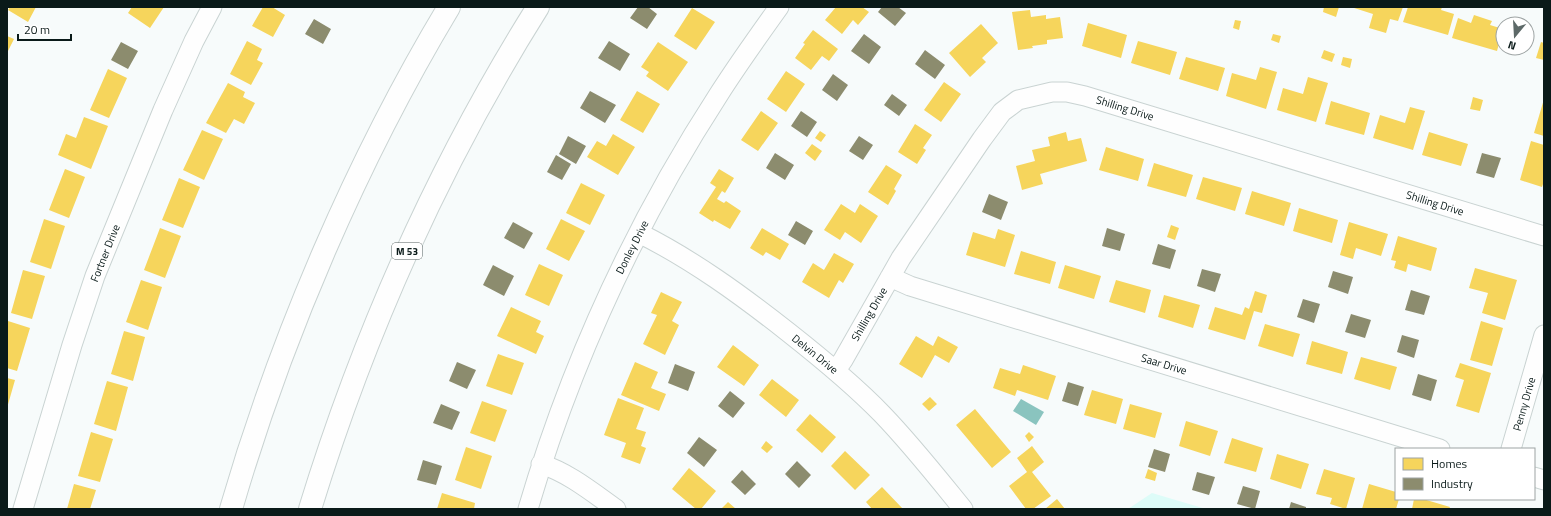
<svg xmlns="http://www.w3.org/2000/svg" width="1551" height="516" font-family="'Titillium Web',sans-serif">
  <rect width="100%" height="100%" fill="#f7fbfb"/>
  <path fill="#ddfcf8" d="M1152,493L1206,509H1128Z"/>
  <path fill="#8ac4bf" d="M1021,399L1044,412L1036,425L1013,411Z"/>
  <path fill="#f6d55c" d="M10,7H36L28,22L8,10Z
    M132,7H164L150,28L128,13Z
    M263,7H272L285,15L273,37L252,26Z
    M836,7H862L869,12L858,25L853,20L842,34L825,20Z
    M1324,7H1339L1336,17L1323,12Z
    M1351,7H1403L1398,21L1390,19L1386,33L1369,28L1373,14Z
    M1408,7H1442L1441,10L1454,14L1448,35L1403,22Z
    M692,8L715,22L696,50L674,36Z
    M1030,10L1031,17L1046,15V19L1060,17L1063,38L1047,40V44L1032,46L1033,48L1018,50L1012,12Z
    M1474,15L1492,21L1490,25L1503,29L1497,51L1452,38L1458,18L1471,23Z
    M1235,20L1241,21L1239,30L1233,28Z
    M1088,23L1127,35L1121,58L1082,46Z
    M981,24L998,43L982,58L986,62L970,77L949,53Z
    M813,30L838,49L829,61L822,56L811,70L795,58L805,44L803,43Z
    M1273,34L1281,36L1279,43L1271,40Z
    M7,36L14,39L7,53Z
    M247,41L262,49L257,60L263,63L251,85L230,74Z
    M1138,41L1177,52L1170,75L1131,63Z
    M658,42L688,62L668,91L646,76L649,72L641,67Z
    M1541,42L1544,43V60L1536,58Z
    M1324,50L1335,54L1332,62L1321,58Z
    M1186,57L1225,68L1218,91L1179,79Z
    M1343,57L1352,59L1350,68L1341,65Z
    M1260,67L1277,72L1266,109L1226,96L1232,73L1256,80Z
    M108,69L127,78L109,118L90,110Z
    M786,71L805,84L786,112L767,99Z
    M1308,77L1328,83L1316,122L1277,110L1283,88L1303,94Z
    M944,82L961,94L941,122L924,110Z
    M228,83L245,92L243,97L255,103L244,124L234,119L226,133L206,123Z
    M637,91L660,104L643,133L620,120Z
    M1473,97L1483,100L1480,111L1470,109Z
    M1544,99V136L1534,133Z
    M1331,101L1370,113L1364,135L1325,124Z
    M1410,107L1425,111L1413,150L1373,138L1380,115L1405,123Z
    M761,111L778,123L758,151L741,140Z
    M84,117L108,126L91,169L58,155L66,134L76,138Z
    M915,124L932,135L923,148L926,150L917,164L898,152Z
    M202,130L223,139L204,180L183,170Z
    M820,131L826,135L821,142L815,138Z
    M1066,132L1068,141L1081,138L1087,161L1040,174L1043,184L1022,190L1016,166L1035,161L1032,150L1050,146L1048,137Z
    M1429,132L1468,144L1461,166L1422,155Z
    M613,134L635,147L618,175L587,157L597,141L606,146Z
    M1531,141L1544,145V181L1542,187L1520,180Z
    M812,144L822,151L815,161L805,153Z
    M1106,147L1144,159L1138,181L1099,170Z
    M1154,163L1193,175L1186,197L1147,186Z
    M886,165L902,175L894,189L896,191L888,205L868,192Z
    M65,169L85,177L69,218L49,210Z
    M719,169L734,178L725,193L722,191L717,199L724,203L726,201L741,211L730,229L714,220L713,222L699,213L716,187L710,183Z
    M1203,177L1242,188L1235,211L1196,199Z
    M179,178L200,187L183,228L162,220Z
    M581,183L605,195L590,225L566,213Z
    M1252,191L1291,203L1284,226L1245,214Z
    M841,204L855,213L860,204L878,216L861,243L845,232L840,240L824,230Z
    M1299,208L1338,220L1332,243L1293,231Z
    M44,219L65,226L51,269L30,262Z
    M561,219L585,231L569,261L546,249Z
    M1349,222L1388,234L1381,256L1356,248L1353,259L1340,255Z
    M1171,225L1179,228L1175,240L1167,237Z
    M160,228L181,236L165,278L144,270Z
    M762,228L789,244L780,260L766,252L763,256L750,248Z
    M998,229L1015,235L1005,267L966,255L973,232L995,239Z
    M1398,236L1437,248L1431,271L1408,264L1406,272L1394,268L1396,261L1391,260Z
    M1021,251L1056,262L1050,284L1014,274Z
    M834,253L854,264L843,283L839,280L829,298L802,282L813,263L824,270Z
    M539,264L563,275L549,306L525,295Z
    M1065,265L1101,276L1094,299L1058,288Z
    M1475,268L1517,280L1505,320L1482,313L1488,293L1469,288Z
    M23,270L45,276L32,319L11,313Z
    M141,280L162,287L148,330L126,322Z
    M1116,280L1151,290L1145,313L1109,302Z
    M1255,291L1267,295L1262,313L1254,311L1245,340L1208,329L1215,307L1242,315L1245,307L1249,309Z
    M661,292L682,302L672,321L679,325L665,355L643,344L657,315L651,313Z
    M1164,295L1200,305L1193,328L1158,317Z
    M511,307L541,321L536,332L544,336L536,354L497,336Z
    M8,321L30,328L17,371L7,368Z
    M1481,321L1503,328L1492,366L1470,360Z
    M1265,324L1300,334L1293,357L1258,346Z
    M124,331L145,337L133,381L111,374Z
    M916,336L933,346L938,336L958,347L949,363L935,355L922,378L899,364Z
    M1312,341L1348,352L1342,374L1306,364Z
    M733,345L759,365L744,386L717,367Z
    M498,354L524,363L512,395L486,386Z
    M1361,357L1397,367L1390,390L1354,379Z
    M635,362L658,372L651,388L666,394L659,411L621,395Z
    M1460,363L1491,373L1479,413L1456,406L1464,380L1455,377Z
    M1023,365L1056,376L1048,400L1017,390L1015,396L993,388L1000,368L1020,374Z
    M7,378L15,380L7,408Z
    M772,379L799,400L786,417L759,395Z
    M107,381L128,387L116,431L94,424Z
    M1092,390L1123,399L1116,424L1084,415Z
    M930,397L937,404L929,411L922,404Z
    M618,398L644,408L636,429L646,432L641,446L646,448L640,464L621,457L626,443L604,435Z
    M482,401L507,410L495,442L470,433Z
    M1130,404L1162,413L1155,438L1123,429Z
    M975,409L1011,452L992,468L956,425Z
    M810,414L836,437L822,453L796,430Z
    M1186,421L1218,431L1210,456L1179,446Z
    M91,432L113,439L100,482L78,476Z
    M1029,432L1034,437L1029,442L1025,436Z
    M1232,438L1263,448L1256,472L1224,463Z
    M766,441L773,447L767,453L761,448Z
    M1032,446L1044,462L1032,472L1051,496L1033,509H1026L1009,486L1027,472L1017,458Z
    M466,447L492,456L481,489L455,480Z
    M845,451L870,475L855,490L831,466Z
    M1277,454L1309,464L1301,489L1270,479Z
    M689,468L716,491L701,509H696L672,489Z
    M1148,469L1157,473L1155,481L1145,478Z
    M1324,469L1355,478L1346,509L1330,504L1332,498L1316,494Z
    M74,484L96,490L90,509H67Z
    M1369,484L1396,492V499H1399L1396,509H1362Z
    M882,487L903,509H872L866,502Z
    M442,493L475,503L474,509H437Z
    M1057,499L1065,509H1045Z
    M1414,499H1423L1450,507L1449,509H1412Z
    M728,502L736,509H721Z"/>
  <path fill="#8c8c6e" d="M638,7H648L657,14L647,29L630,18Z
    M882,7H898L906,13L895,26L878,12Z
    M314,19L331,29L323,44L305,34Z
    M864,34L881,47L869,64L851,51Z
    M609,41L630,54L620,71L598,58Z
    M121,42L138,51L128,69L111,60Z
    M925,50L945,65L935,79L915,64Z
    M833,74L848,85L837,101L822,90Z
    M590,91L616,105L605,123L580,108Z
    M892,94L907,105L899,116L884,105Z
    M801,111L817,122L807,137L791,126Z
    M568,136L586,146L576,164L559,154Z
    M859,136L873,145L863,160L849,151Z
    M775,153L794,165L785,180L766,168Z
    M1482,153L1501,158L1494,178L1476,173Z
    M556,155L571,164L562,180L547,172Z
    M989,194L1008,202L1001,220L982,212Z
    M796,221L813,231L805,245L788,235Z
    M513,222L533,233L524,249L504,238Z
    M1107,228L1125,234L1120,251L1102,246Z
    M1158,244L1176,250L1170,269L1152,264Z
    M493,265L514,276L504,296L483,285Z
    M1202,269L1221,274L1215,292L1197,286Z
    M1333,271L1353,277L1348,294L1328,287Z
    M1411,290L1430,296L1424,315L1405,310Z
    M1303,299L1320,304L1314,323L1297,317Z
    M1351,314L1371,320L1365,338L1345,332Z
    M1402,335L1419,340L1414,358L1397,352Z
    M457,362L476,370L467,389L449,381Z
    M675,364L695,372L688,391L668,383Z
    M1418,374L1437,380L1431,401L1412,395Z
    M1068,382L1084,387L1078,406L1062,401Z
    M730,391L745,403L733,418L718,406Z
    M441,404L460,412L452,430L433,423Z
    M699,437L717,450L704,467L687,453Z
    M1154,449L1170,454L1165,472L1148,467Z
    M423,460L442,466L436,485L417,480Z
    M797,461L811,475L799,488L785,474Z
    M742,470L756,484L745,495L731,482Z
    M1197,472L1215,477L1209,495L1192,490Z
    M1243,486L1260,491L1255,509L1237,504Z
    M1291,502L1306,507V509H1289Z"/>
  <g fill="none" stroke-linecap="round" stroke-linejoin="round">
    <g stroke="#c9d3d2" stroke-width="21">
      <path id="street" d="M639,233C693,260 741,295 788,332C821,358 853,384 882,414C911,444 937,477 963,509
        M890,277L910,286L1440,449
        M836,370L843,360L901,258L982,139L1002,112L1018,100L1052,92H1067L1085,96L1544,236
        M1511,449L1544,335
        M541,464C569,473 592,492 616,509
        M1534,477L1544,480
        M23,509L72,345L95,276L163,110L194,41L212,7
        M528,509C571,363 636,222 719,94C738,64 759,35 779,7"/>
    </g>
    <g stroke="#c9d3d2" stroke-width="24">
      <path id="highway" d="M231,509C281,337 357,160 449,7
        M310,509C364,333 440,163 538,7"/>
    </g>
    <use href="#street" stroke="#fefefe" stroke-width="19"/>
    <use href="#highway" stroke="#fefefe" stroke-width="22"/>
  </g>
  <g text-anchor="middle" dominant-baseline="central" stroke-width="4" stroke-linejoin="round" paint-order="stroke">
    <rect fill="#fff" stroke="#545f5e" stroke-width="1" x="392" y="243" width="30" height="16" rx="3"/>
    <g font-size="10" font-weight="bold" fill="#0a1a19">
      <text x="407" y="251">M 53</text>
    </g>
    <g font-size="11" fill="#0a1a19" stroke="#fff">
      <text transform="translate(1125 108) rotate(17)">Shilling Drive</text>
      <text transform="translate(1435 203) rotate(17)">Shilling Drive</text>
      <text transform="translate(632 247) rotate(-63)">Donley Drive</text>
      <text transform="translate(105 253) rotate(-68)">Fortner Drive</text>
      <text transform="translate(869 314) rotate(-60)">Shilling Drive</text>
      <text transform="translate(815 354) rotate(39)">Delvin Drive</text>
      <text transform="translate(1164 364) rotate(17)">Saar Drive</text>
      <text transform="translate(1524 404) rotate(-74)">Penny Drive</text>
    </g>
  </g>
  <rect width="1551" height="516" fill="none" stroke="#0a1a19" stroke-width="16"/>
  <rect x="1395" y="448" width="140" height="52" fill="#ffffff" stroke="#9da3a3"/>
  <rect x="1403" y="458" width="20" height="12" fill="#f6d55c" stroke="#9da3a3"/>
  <text x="1431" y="468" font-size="12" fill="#0a1a19">Homes</text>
  <rect x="1403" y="478" width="20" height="12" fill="#8c8c6e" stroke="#9da3a3"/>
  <text x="1431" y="488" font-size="12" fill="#0a1a19">Industry</text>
  <g transform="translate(1515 36) rotate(198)"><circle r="19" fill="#ffffff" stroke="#9da3a3"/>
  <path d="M0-3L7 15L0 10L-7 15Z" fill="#5d6968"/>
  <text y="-6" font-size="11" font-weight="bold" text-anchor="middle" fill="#0a1a19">N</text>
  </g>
  <path d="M18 34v6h53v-6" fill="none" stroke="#0a1a19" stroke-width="2"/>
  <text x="24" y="34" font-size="12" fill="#0a1a19" stroke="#ffffff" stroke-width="3" paint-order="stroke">20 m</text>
</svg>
